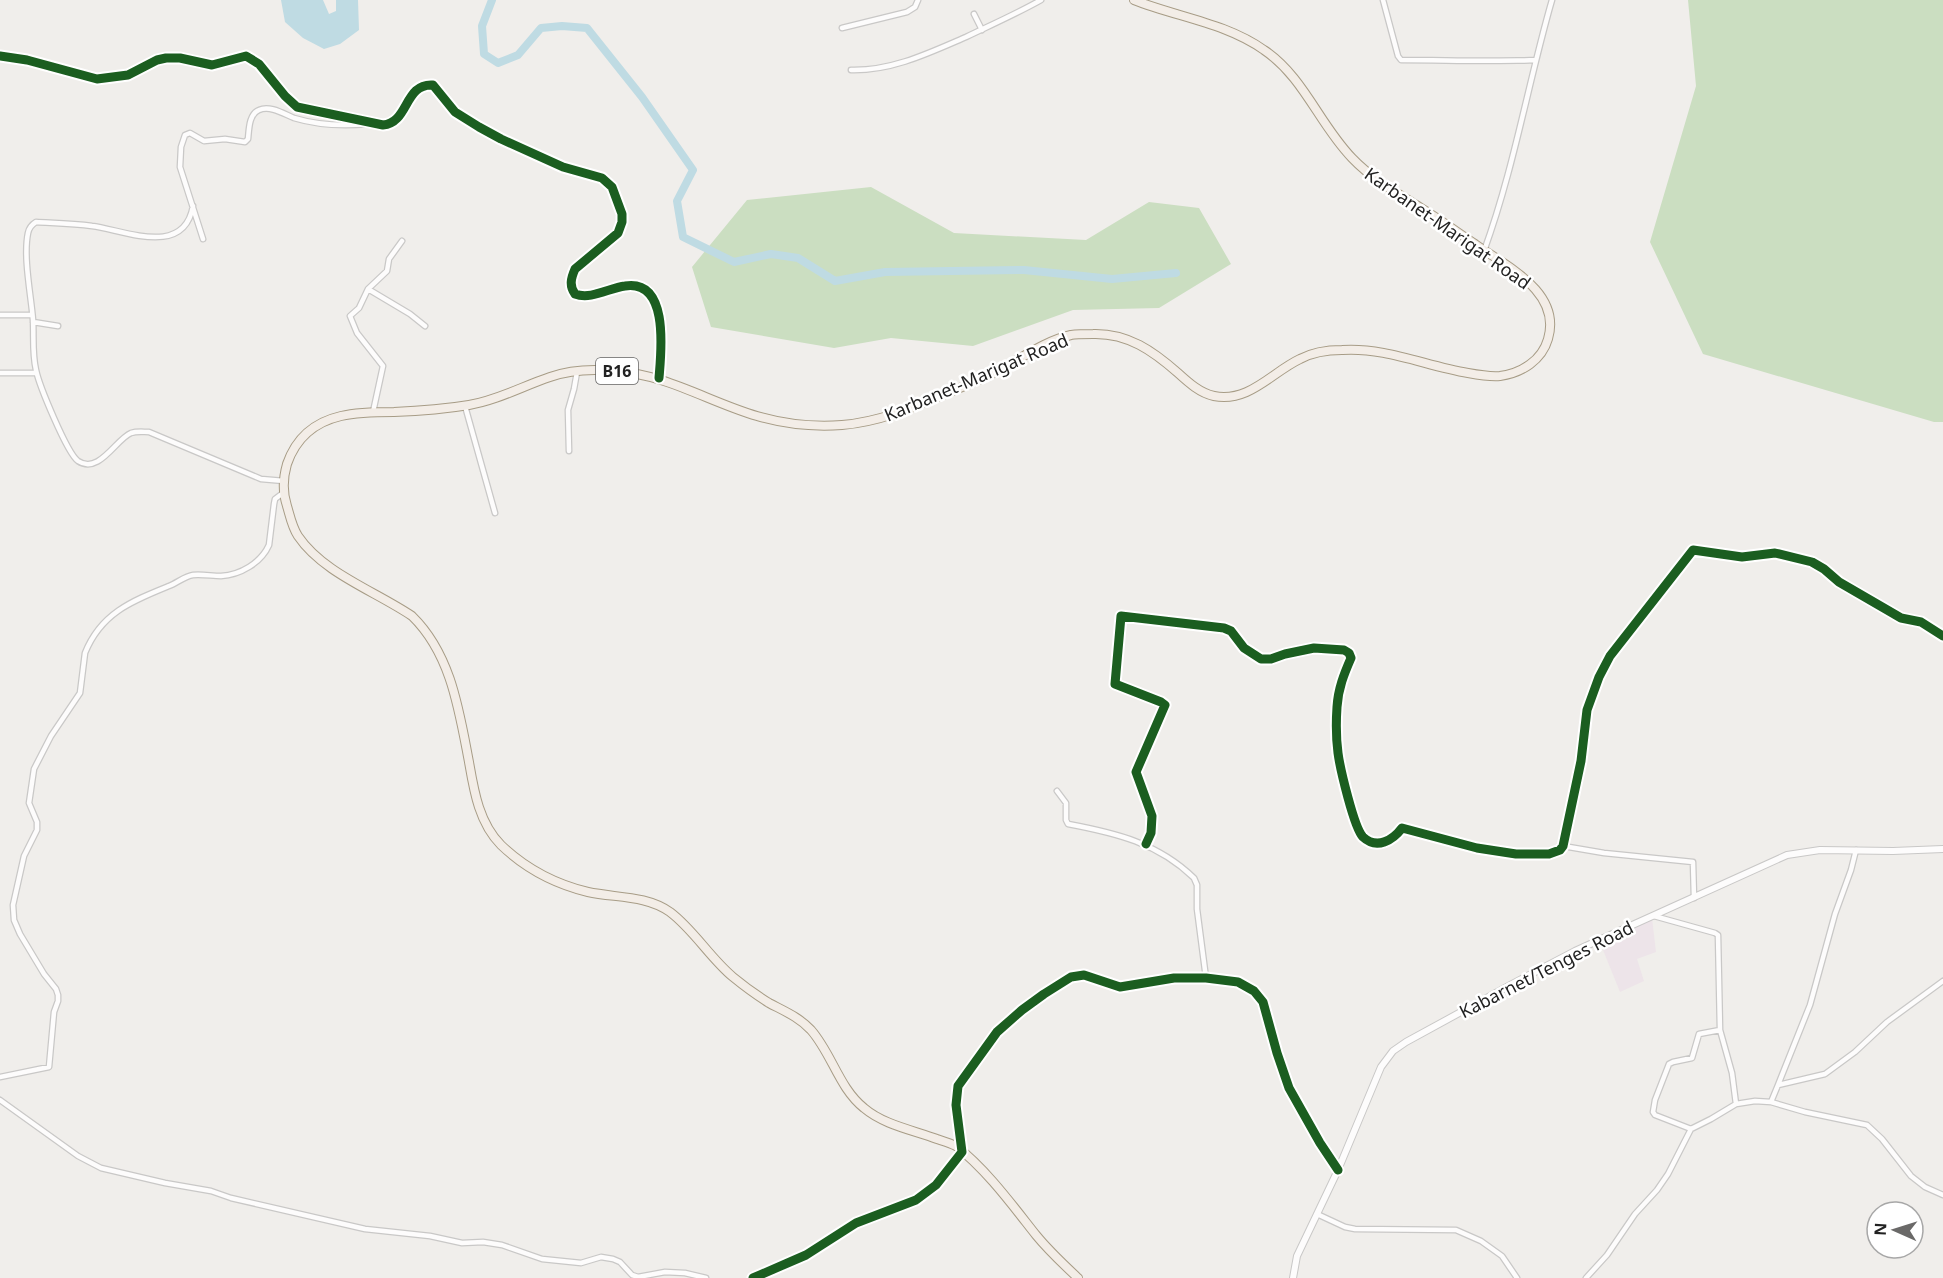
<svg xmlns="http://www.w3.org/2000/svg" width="1943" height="1278" font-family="'Noto Sans',sans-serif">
  <rect width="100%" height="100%" fill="#f0eeeb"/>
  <path fill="#ede4e9" d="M1652,918L1656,952L1637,959L1644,981L1620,992L1601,945Z"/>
  <path fill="#cbdec1" d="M1688,0H1943V422H1934L1703,354L1650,242L1696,86Z
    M871,187L954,233L1086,240L1149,202L1199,208L1231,264L1159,308L1073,310L973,346L891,338L834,348L711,327L692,267L747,200Z"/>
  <path fill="#bfdbe3" d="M281,0H323L329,14L336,11V0H358L359,30L340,44L324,49L303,38L285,22Z"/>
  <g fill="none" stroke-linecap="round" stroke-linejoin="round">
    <path stroke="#bfdbe3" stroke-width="8" d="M492,0L482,26L484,54L498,63L518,55L541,28L562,26L587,28L642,97L693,170L677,201L683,237L734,262L771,254L798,258L835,281L885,272L1024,270L1112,279L1176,273"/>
    <g stroke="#c9c8c7" stroke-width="7">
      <path id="minor" d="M1383,0L1398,56L1401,60C1446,60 1490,62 1535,60
        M974,14L982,30
        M842,28L907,12L915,7L918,0
        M0,56L27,60L97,79L128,75L157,60L166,58H180L212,65L246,56L259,64L285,96L297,107L383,125C409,123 404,83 433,85L455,112L479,127L501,139L563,167L602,178L612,187L622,214V222L618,233L575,269C571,278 569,286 575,294C591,300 609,288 625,286C670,279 661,353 659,378
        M851,70C892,71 929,53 966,37C991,25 1016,14 1041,0
        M193,206C184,258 124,230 92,226C73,223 54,223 36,222C31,225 29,228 28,233C23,257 31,295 33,320C34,337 32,353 36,370C39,385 67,453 78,461C99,475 116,439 131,433C137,431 143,432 149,432L261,479L284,481
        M203,239L180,167L181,147L185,135L190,133L204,141L225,139L245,142L248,139C249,129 249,114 259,110C270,105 284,114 294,118C317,125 345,126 368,124
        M1484,251C1514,169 1528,83 1552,0
        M368,289L410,314L425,326
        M0,315H32
        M33,322L58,326
        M0,373H36
        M465,406L495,513
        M373,412L383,366L357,333L350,316L359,308L368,289L387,271L389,259L402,241
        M569,451L568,410L574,389L577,372
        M1057,791L1066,803V820L1068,824C1116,833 1158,843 1194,878L1197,885V909L1206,978
        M1146,844L1151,833L1152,816L1136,772L1165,705L1161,702L1115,684L1121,616L1224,628L1231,631L1244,648L1261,659H1271L1285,654L1314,648L1344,650L1349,653L1351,658C1344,674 1338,689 1337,707C1336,722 1336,738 1338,753C1340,768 1354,828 1363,837C1377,850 1393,840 1402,828L1477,848L1516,854H1549L1560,850L1563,846L1581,761L1587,710L1599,677L1610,656L1693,550L1742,557L1775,553L1812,562L1824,569L1839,582L1889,611L1901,618L1921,622L1943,636
        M1563,846L1604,853L1693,862L1694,898
        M1654,916L1715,933L1718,935L1720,1030L1732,1073L1736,1104
        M0,1077L49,1067L54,1012L58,1001V995L56,989L44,974L20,934L14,920L13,905L24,856L37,830V822L29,803L34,769L51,736L80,693L85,653C101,613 132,601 169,586C177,583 185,576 193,575C202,574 212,576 221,576C240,575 261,563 269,545L274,504L275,499L283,493
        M1778,1085L1810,1005L1835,914L1851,870L1856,850
        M0,1100L78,1156L101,1168L165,1183L211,1191L231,1198L365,1229L430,1236L462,1243L483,1242L502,1245L542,1259L581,1263L601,1257L613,1259L620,1262L632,1275L638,1277L665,1272L685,1273L706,1278
        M1771,1102L1805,1112L1867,1125L1882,1139L1911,1176L1925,1187L1943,1195
        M1691,1129L1655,1115L1653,1112L1655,1100L1669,1064L1673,1062L1692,1058L1699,1034L1720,1030
        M1317,1214L1345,1227L1355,1229L1456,1230L1481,1241L1502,1256L1517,1278
        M753,1278L806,1255L856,1223L916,1200L936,1185L962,1152L956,1105L958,1086L997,1032L1022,1010L1044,994L1071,977L1084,975L1120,987L1174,978H1206L1238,982L1254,991L1263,1002L1277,1053L1289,1088L1320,1143L1338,1170
        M1586,1278L1607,1255L1635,1214L1657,1190L1668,1174L1691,1129L1711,1119L1736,1104L1755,1101L1771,1102L1778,1085L1825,1074L1855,1052L1887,1022L1943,981"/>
    </g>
    <g stroke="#c9c8c7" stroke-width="8">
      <path id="tertiary" d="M1293,1278L1297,1256L1338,1170L1381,1067L1393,1051L1406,1042L1514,983L1575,951L1787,855L1820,850L1893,851L1943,849"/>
    </g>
    <g stroke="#a79c86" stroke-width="10">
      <path id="primary" d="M1078,1278C1063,1264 1049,1251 1036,1235C1013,1206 986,1169 956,1146C950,1143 943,1141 937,1139C913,1130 884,1125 864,1108C839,1088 832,1054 811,1030C799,1017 784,1011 769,1003C756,995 744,986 733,977C710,958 694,930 670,912C646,895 615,898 588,892C555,884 525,868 501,845C479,823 474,791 469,762C459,710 451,654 412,616C375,591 323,573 298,536C292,527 290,516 287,506C282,491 283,478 287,464C296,438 315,422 341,416C358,412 377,412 394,412C419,411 445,409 469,405C498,400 523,386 550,377C570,370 594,369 614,371C666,374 709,402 757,416C784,424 814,427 842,425C879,422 912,408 945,394C962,387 978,381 994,373C1019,360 1044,341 1071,335C1074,334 1090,334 1093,334C1128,333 1153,351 1178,373C1189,383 1200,393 1214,396C1249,403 1272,372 1300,359C1313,352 1327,350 1342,350C1385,347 1426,366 1468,373C1479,375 1490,377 1500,376C1522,373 1542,360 1548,339C1562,292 1506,266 1475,244C1457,232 1439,219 1421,208C1397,193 1372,179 1352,158C1319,124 1304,77 1264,50C1226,23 1177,17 1134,0"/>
    </g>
    <use href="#minor" stroke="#fdfcfc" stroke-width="4.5"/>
    <use href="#tertiary" stroke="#fdfcfc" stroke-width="6"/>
    <use href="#primary" stroke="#f3ede7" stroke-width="8"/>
    <g stroke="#fff" stroke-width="13">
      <path id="cycleway" d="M0,56L27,60L97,79L128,75L157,60L166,58H180L212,65L246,56L259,64L285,96L297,107L383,125C409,123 404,83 433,85L455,112L479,127L501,139L563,167L602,178L612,187L622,214V222L618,233L575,269C571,278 569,286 575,294C591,300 609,288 625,286C670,279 661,353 659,378
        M1146,844L1151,833L1152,816L1136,772L1165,705L1161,702L1115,684L1121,616L1224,628L1231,631L1244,648L1261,659H1271L1285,654L1314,648L1344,650L1349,653L1351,658C1344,674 1338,689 1337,707C1336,722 1336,738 1338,753C1340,768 1354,828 1363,837C1377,850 1393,840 1402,828L1477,848L1516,854H1549L1560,850L1563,846L1581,761L1587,710L1599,677L1610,656L1693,550L1742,557L1775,553L1812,562L1824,569L1839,582L1889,611L1901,618L1921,622L1943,636
        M753,1278L806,1255L856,1223L916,1200L936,1185L962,1152L956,1105L958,1086L997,1032L1022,1010L1044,994L1071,977L1084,975L1120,987L1174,978H1206L1238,982L1254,991L1263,1002L1277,1053L1289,1088L1320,1143L1338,1170"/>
    </g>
    <use href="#cycleway" stroke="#1b5e20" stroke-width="9"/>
  </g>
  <g text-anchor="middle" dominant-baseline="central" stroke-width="5" stroke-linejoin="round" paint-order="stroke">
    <rect fill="#fff" stroke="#646464" stroke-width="1.5" x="596" y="358" width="42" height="26" rx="4.5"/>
    <g font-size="16" font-weight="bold" fill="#222">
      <text x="617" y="371">B16</text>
    </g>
    <g font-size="18" fill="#222" stroke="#fff">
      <text transform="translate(1448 228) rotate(35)">Karbanet-Marigat Road</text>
      <text transform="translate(976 377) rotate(-23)">Karbanet-Marigat Road</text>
      <text transform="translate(1546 969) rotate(-27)">Kabarnet/Tenges Road</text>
    </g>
  </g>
  <g transform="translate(1895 1230) rotate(273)"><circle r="28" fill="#ffffff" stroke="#a7a7a7" stroke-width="1.5"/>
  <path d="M0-4.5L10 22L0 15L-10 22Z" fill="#6a6968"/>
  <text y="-9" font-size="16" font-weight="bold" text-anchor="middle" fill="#222222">N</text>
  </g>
</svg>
